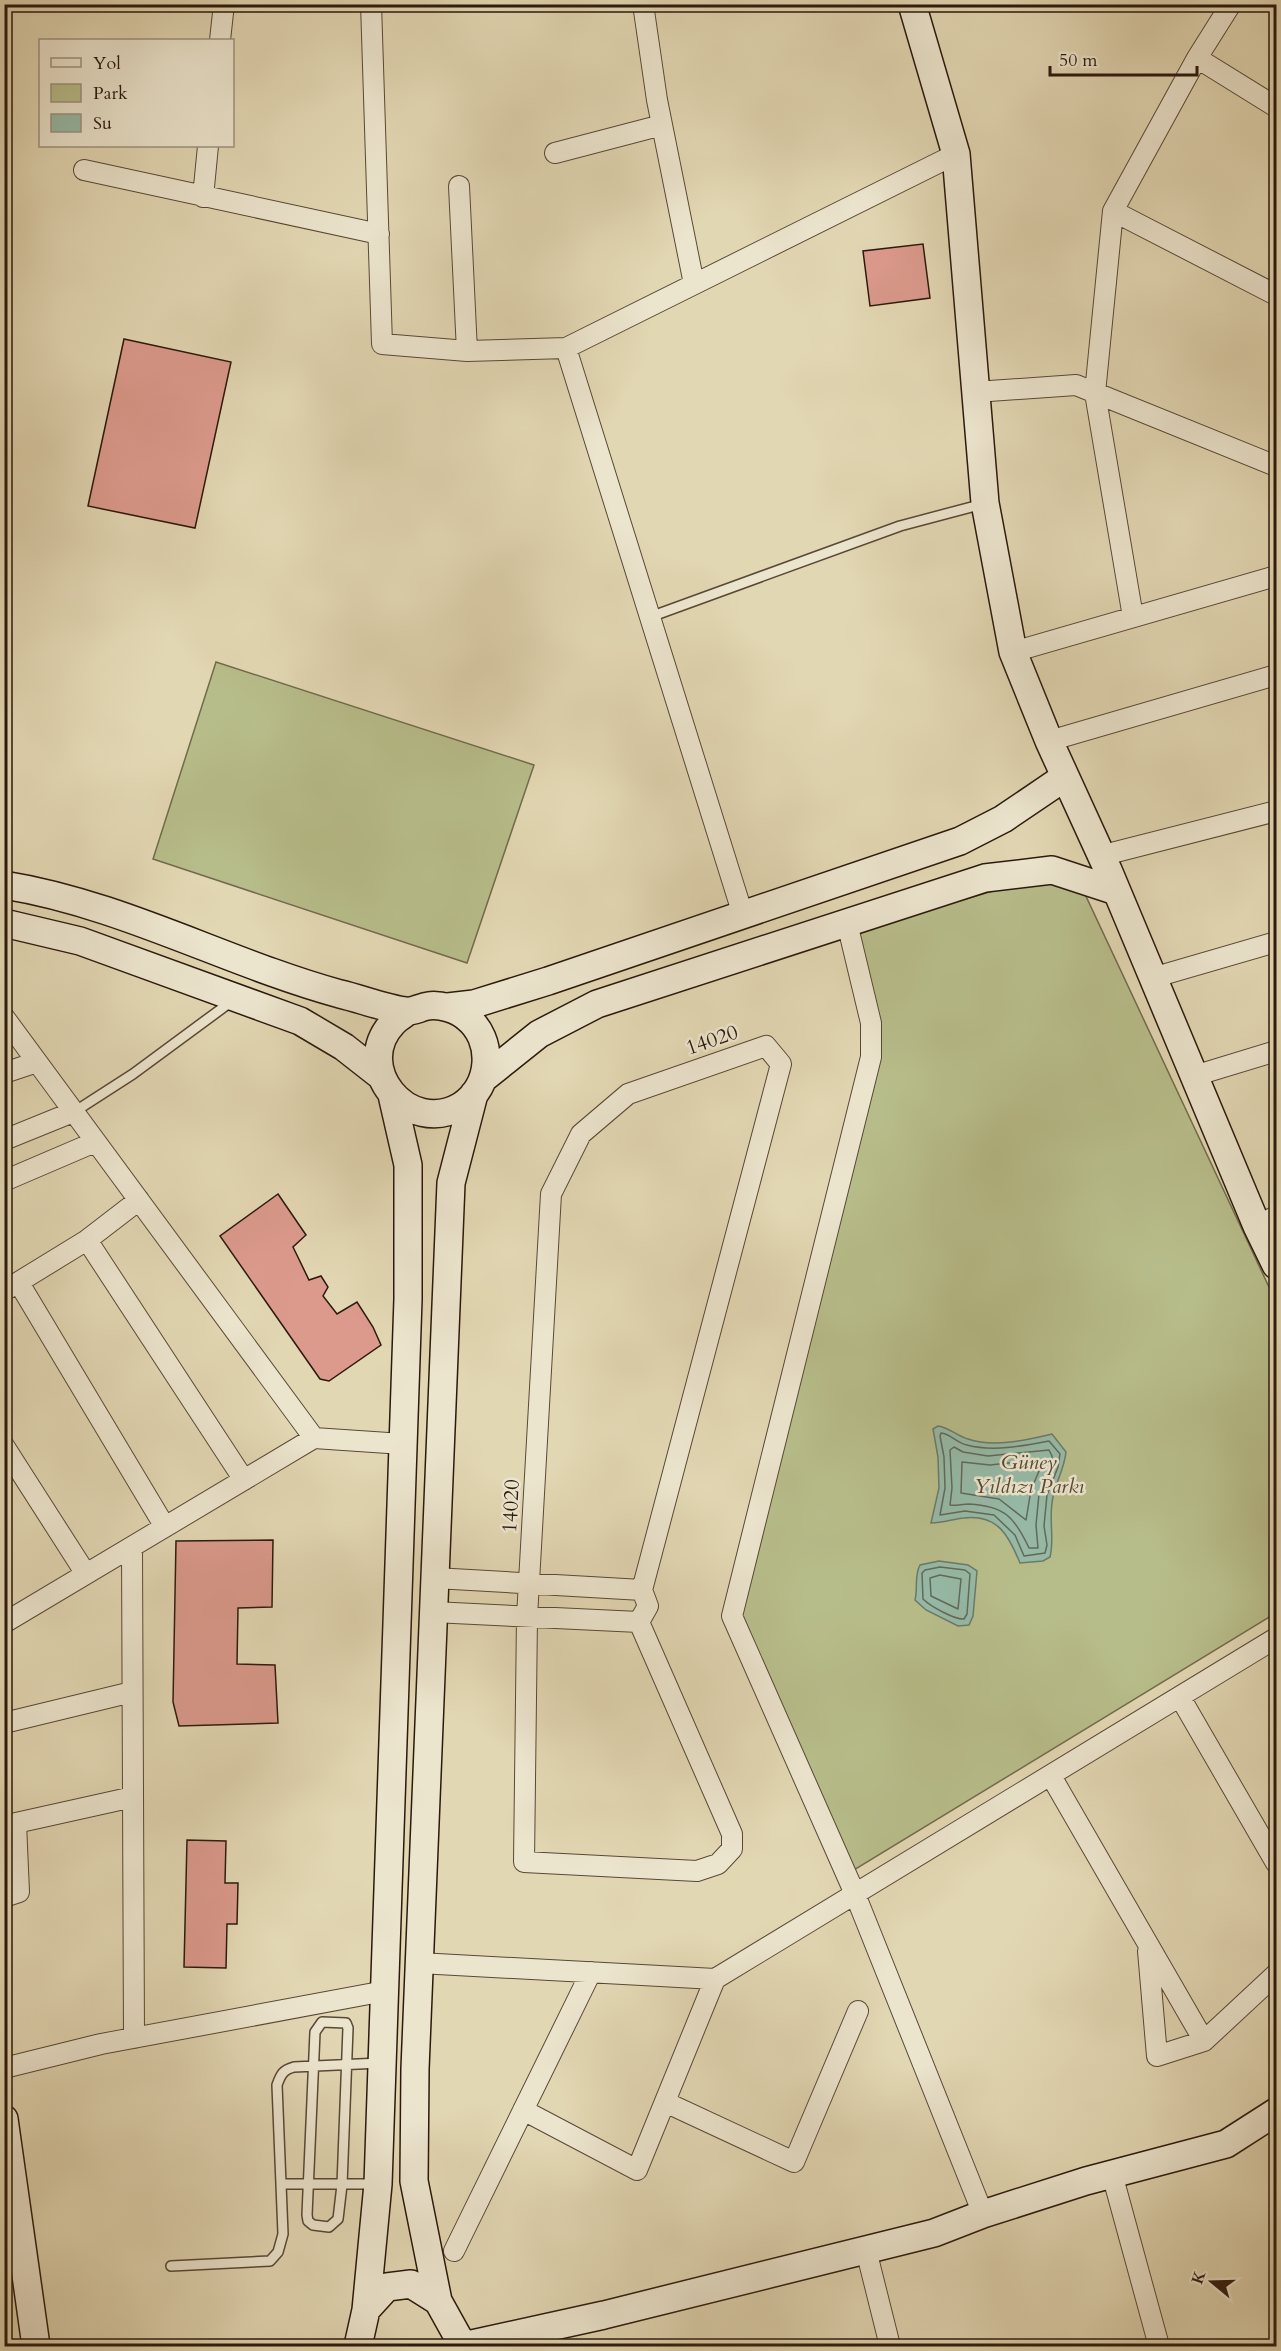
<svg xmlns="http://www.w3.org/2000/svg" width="1281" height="2351" font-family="Cardo,serif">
  <rect width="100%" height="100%" fill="#e2d7b3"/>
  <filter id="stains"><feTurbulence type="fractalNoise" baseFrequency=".00333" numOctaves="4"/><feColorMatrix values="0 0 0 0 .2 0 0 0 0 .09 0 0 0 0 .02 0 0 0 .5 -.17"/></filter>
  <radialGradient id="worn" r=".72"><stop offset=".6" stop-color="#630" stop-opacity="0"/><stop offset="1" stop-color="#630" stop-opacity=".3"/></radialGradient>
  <path fill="#b7bd8a" stroke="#716b4c" stroke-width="1.5" d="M216,662L534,765L467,963L153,859Z
    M1038,878L1083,890L1276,1302V1613L854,1870L732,1616L799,1340L874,1086L872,1011L847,923L945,905Z"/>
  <path fill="#96baa7" stroke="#6b7a69" stroke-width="1.5" d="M938,1426C950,1428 957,1436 968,1439C994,1448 1026,1440 1052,1434L1066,1452C1064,1470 1056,1481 1053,1497C1048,1519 1055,1538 1050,1557L1043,1561L1020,1563C1009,1536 998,1514 964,1518C953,1519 943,1523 931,1523L939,1488L938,1457L933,1429Z
    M939,1561L968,1565L977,1571L973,1616L969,1625L958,1626L926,1610L915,1600C918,1588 914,1576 920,1565Z"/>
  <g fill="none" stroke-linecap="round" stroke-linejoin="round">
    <path stroke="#606a5a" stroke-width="1.5" d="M941,1433C951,1434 957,1443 967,1445C993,1452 1023,1446 1049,1441L1060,1454L1058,1467L1047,1495L1044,1526L1047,1545L1045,1553L1024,1556L1015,1535L994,1515L965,1511L940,1515L945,1488L944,1457L940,1436Z
      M954,1447L963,1452L988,1456L1049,1450L1052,1456L1051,1465L1039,1494L1036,1525L1038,1548H1029C1014,1516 1004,1506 969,1504C962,1504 956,1506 950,1505L952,1488L950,1450Z
      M1038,1460L1042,1464L1031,1490L1026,1520L999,1499L961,1493L962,1462L990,1465Z
      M940,1567L965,1570L970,1574L967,1614L964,1619C955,1620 930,1606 923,1599L922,1573L925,1570Z
      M940,1575L961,1579L958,1609L931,1596L930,1578Z"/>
  </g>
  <path fill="#dc9a8d" stroke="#2b190d" stroke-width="1.5" d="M923,244L930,298L870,306L863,251Z
    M124,339L231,362L195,528L88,506Z
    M278,1194L306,1235L293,1247L309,1280L321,1276L328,1287L323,1296L337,1314L357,1302L373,1327L381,1345L329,1381L320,1379L220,1236Z
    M273,1540L272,1607L238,1608L237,1664L275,1665L278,1723L179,1726L173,1702L176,1541Z
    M187,1840L226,1841L225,1883H238L237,1924H227L226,1968L184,1967Z"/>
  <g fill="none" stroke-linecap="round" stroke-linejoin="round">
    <g stroke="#594836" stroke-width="12">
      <path id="lane" d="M650,617L900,526L983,504
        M74,1112L133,1074L232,1001
        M322,2022L346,2023L348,2028L342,2185L338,2219L329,2227L313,2225L308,2221L307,2215L315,2032Z
        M281,2184H374
        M171,2266L270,2261L278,2252L283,2234L277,2085C281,2074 283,2070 294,2067L380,2063"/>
    </g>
    <g stroke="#594836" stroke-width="22">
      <path id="street" d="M371,4L382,344L467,351L566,348L956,154
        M643,4L657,100L694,284
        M220,40L224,4
        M1197,58L1276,107
        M555,153L662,125
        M84,170L379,234
        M459,186L467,351
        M203,197L208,146
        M1113,211L1276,295
        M566,348L743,915
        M975,392L1076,385L1276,466
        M1133,617L1095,393L1113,211L1197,58L1231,4
        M1013,652L1276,576
        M1049,741L1276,675
        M1100,856L1276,811
        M847,923L871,1023V1057L732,1616L855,1894L983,2214
        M1152,978L1276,942
        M4,1017L314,1438
        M4,1073L37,1062
        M1194,1076L1276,1051
        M4,1140L73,1112
        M4,1181L95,1142
        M1257,1226L1276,1216
        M87,1240L244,1480
        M19,1283L165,1527
        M4,1291L87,1240L139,1200
        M4,1446L86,1574
        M132,1547L134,2038
        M435,1578L642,1590
        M433,1612L639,1622
        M639,1622L732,1834V1849L718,1864L697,1871L524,1862L527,1617L551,1194L581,1134L628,1094L766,1046L781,1064L642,1590
        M639,1622L648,1606L642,1590
        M4,1623L314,1438L403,1444
        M1180,1697L1276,1863
        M4,1723L132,1692
        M1051,1776L1204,2041
        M4,1897L19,1892L16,1823L133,1797
        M1148,1951L1157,2056L1204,2041L1276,1974
        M419,1963L715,1979L1276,1638
        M4,2068L101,2044L385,1991
        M665,2102L794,2162L858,2011
        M523,2110L637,2170L715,1979
        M1112,2174L1159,2346
        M866,2250L890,2346
        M454,2251L591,1972"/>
    </g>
    <g stroke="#2b190d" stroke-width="30">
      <path id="secondary" d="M912,4L956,154L985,503L1013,652L1049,741L1108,870L1257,1226L1276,1265
        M4,885C122,904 227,963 340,994C358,998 390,1010 406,1011C413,1012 421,1007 428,1006C440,1004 457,1009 466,1017C495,1039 492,1087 461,1106C408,1137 351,1067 393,1023C397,1018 403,1015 407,1012
        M4,923L80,941L300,1021L344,1047L381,1076
        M448,1007L474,1004L548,981L960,841L1003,819L1065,777
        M484,1078L539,1034L597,1004L985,878L1052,870L1116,891
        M4,2119L36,2346
        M366,2310L387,2287L411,2284L438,2301
        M358,2346L366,2310L378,2184L408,1299V1165L392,1095
        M463,2346L438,2301L414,2181L415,2069L451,1183L474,1094
        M463,2346L604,2315L934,2233L983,2214L1086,2181L1226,2144L1276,2112"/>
    </g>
    <use href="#lane" stroke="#ece5ce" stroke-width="9"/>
    <use href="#street" stroke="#ece5ce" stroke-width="20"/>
    <use href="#secondary" stroke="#ece5ce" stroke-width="27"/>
  </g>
  <g text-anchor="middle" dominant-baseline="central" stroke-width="5" stroke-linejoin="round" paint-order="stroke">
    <g font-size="21" fill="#2b190d" stroke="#ece5ce">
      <text transform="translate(712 1040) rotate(-19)">14020</text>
      <text transform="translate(511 1506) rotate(-87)">14020</text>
    </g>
    <g font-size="21" font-style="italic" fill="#554a32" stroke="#ece5ce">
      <text x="1029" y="1462">Güney<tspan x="1029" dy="24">Yıldızı Parkı</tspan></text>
    </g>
  </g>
  <rect width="1281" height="2351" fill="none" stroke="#e2d7b3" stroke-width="24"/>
  <rect x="6" y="6" width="1269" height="2339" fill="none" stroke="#2b190d" stroke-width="3"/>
  <rect x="12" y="12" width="1257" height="2327" fill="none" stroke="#2b190d" stroke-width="1.5"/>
  <rect x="39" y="39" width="195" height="108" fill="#ece5ce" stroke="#9f9381" stroke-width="1.5"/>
  <rect x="51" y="58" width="30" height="9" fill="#ece5ce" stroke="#9f9381" stroke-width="1.5"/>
  <text x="93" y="69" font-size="18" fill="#2b190d">Yol</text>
  <rect x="51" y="84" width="30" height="18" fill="#b7bd8a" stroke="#9f9381" stroke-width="1.5"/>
  <text x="93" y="99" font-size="18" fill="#2b190d">Park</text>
  <rect x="51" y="114" width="30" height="18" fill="#96baa7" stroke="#9f9381" stroke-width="1.5"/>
  <text x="93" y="129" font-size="18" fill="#2b190d">Su</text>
  <g transform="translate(1212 2282) rotate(289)" stroke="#ece5ce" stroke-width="4.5" paint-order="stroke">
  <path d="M0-4.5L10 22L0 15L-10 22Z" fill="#2b190d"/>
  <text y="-9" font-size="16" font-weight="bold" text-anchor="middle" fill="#2b190d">K</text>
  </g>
  <path d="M1050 66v9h147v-9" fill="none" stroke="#2b190d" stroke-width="3"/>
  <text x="1059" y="66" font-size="18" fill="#2b190d" stroke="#ece5ce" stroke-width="4.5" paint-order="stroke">50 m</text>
  <rect width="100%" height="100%" filter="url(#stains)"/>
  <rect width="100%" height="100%" fill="url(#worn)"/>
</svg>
